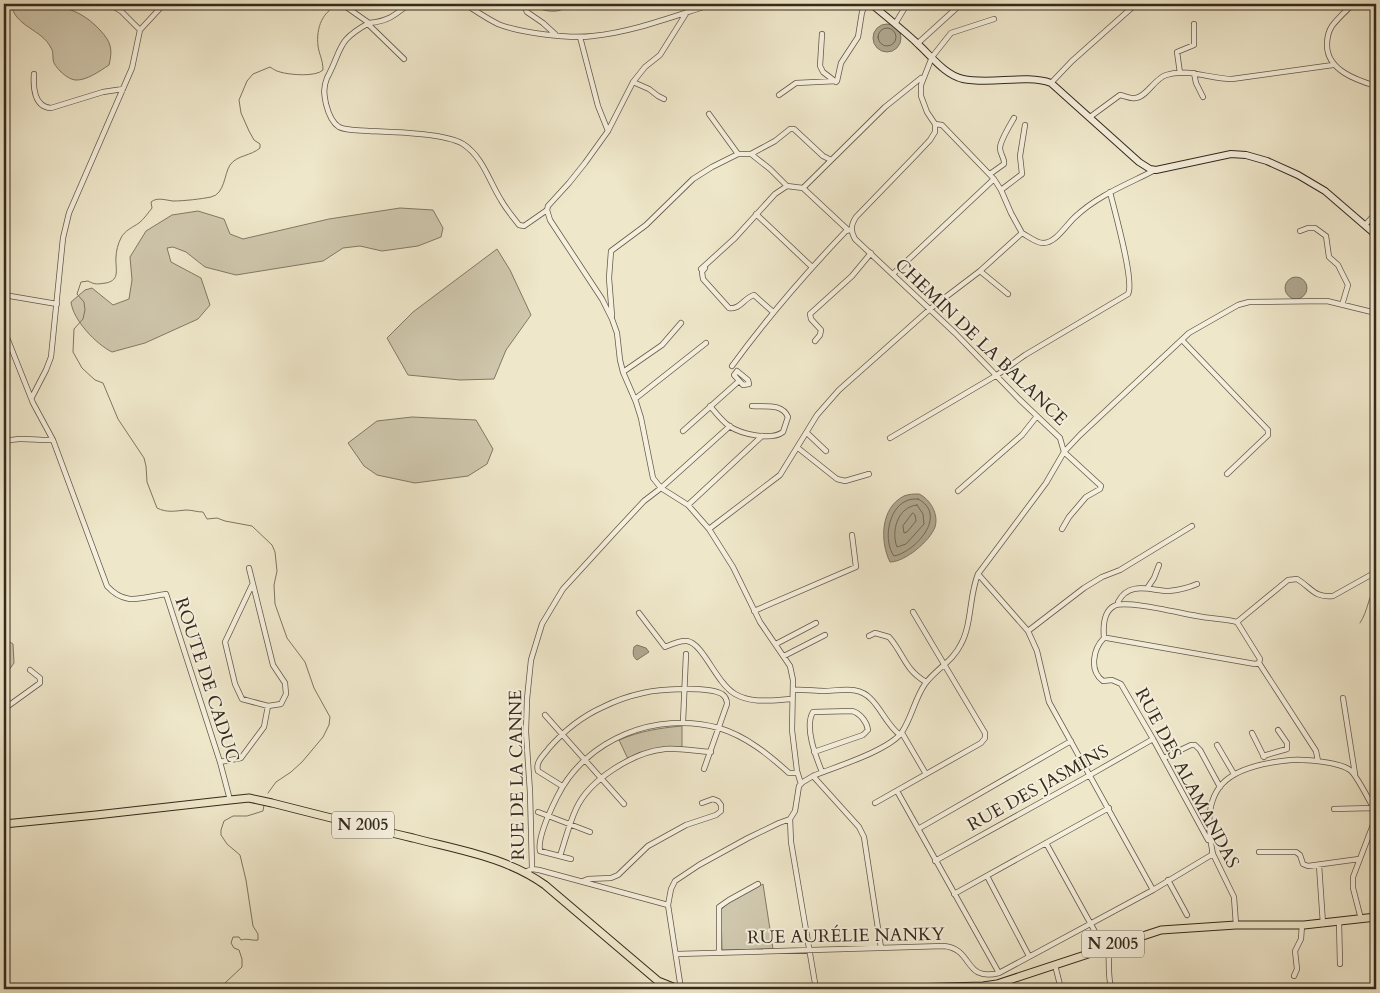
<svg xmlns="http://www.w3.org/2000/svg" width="1380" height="993" font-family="Cardo,serif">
  <rect width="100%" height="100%" fill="#efe7ca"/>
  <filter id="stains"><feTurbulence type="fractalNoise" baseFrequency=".004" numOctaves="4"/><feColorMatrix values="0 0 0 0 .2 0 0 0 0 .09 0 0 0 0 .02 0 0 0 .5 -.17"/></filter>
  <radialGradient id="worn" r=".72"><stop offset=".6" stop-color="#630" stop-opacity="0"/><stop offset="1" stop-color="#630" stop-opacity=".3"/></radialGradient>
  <path fill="#cfc7ad" stroke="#827865" d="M11,4C46,4 74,2 100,30C111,42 113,49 109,65C100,71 86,81 75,80C67,79 57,69 54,63C52,58 54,52 51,48C42,29 15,27 11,4Z
    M400,208L433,210L443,228L441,237L418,246L382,251L360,246L343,248L323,261L236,275L205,267L186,252L173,247L167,248L171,262L201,278L210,305L198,319L145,343L112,352C96,344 73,320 71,302L85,290L92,288L113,305L129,299L132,280L130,257L146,231L172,215L198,211L224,219L230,234L243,239L329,219Z
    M497,249L510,270L531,315L506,350L494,379L460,380L408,375L387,338L413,312Z
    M412,417L476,420L493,449L487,464L468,476L415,483L377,475L364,466L348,443L377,421Z
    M4,638L13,644L14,663L4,677Z
    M682,726V747L666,748L628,759L619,740C640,731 660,728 682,726Z
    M763,884L773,949L722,950L721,910L727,903Z"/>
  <path fill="#afa78f" stroke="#7e7561" d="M873 38a14 14 0 1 1 28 0a14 14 0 1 1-28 0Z
    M1285 288a11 11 0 1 1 22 0a11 11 0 1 1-22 0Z
    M919,494C930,499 939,514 935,527C930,541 905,562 890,562C880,542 880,508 904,496C909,494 914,494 919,494Z
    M637,645L646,648L649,652L637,660C632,657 633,651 634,647Z"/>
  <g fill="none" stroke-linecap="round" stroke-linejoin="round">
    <path stroke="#726856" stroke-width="1" d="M878 37a9 9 0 1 1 18 0a9 9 0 1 1-18 0Z
      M918,499C949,515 915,552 894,556C883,541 888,509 906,501C910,499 914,499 918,499Z
      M917,505L923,514L924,524L906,544L897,547C891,532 897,507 917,505Z
      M913,513L915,515L916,521L907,532L904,533L903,526Z"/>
    <path stroke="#7e7561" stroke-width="1" d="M360,4L371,6L378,4
      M512,4L521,9
      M529,7C545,9 556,17 571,4
      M1360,623C1368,611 1368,597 1376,585
      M268,793L276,782L291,772L302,762L323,737L329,725L330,717L314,688L305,662L287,638L275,604L274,585L277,571L275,552L272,545L252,526L225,521L217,518L207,519L203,512C197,512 192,510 186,510C175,511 167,513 157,508L147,482L146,466L144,458L118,419L103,383L95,380L82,368L73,352L74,329L83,319L85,310L84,302L77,294L81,282L88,281C95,285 98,284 106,283C121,280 115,268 116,257C116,252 118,243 121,238C124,231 133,227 139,223C144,219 148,213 152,208L151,202C157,197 165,200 173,201C184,201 201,199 211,197C225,194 224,174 230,165C237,155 251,156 260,148V144L254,140L249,131L241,113L239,100L247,81L253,74L270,67C273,69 276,71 280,72C290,75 316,77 323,70C323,60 319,54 318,46C316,28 322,10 341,4
      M224,989L225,983L242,967V959L239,950L234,948L231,943L233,937H239L241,940C248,938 252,941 258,940V934L253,926L246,880L240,855L227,844L221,835V830L224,821L233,816H247L263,811L264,805
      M1366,989L1376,977"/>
    <g stroke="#635948" stroke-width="6">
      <path id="street" d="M109,4L121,11L140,30
        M342,4L369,23C388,21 394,16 409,4
        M465,4C476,11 486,18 498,24C520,33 570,39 593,36C634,32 674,16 713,4
        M523,4L527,12L543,23L555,34
        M1353,4C1346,11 1338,18 1332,26C1328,32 1327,38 1327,45C1327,70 1356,80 1376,86
        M369,23C336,41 343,48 327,78C323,88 324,94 326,104C328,112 331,122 339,127C347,131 360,130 369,131C391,132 445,133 463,144C483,157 489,181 501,200C506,209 513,217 519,225L524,226L547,210
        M368,24L404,59
        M895,24L907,4
        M822,34L820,66L823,72L836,82
        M580,37L598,106L608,131
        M917,44L961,4
        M1180,73L1177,52L1194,45V24
        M1194,73L1196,83L1203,97
        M34,74C33,87 34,107 51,108L103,92L123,89
        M633,82L649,89L658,96L664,99
        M1051,83L1072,61L1136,4
        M779,95L796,83L837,81L841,63L858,37L862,12L866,4
        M709,114L738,154
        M1090,117L1120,95C1125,96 1130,99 1135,98C1146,98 1154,79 1166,75C1188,68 1210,79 1232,79L1333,65
        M751,154L775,141L790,129H794L823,156L831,160
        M990,174L1004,164C1005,158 1000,155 1000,148C1000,141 1010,125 1014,118
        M803,188L885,107L921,78
        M1001,190L1022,174L1020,156L1025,125
        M547,210L550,220L602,299L612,319L617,333L620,360L623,372L636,402L641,418L653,478L661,488L688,505L709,529L733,567L760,622L790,666L793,680L792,730L797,771L801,784
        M547,210L548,206L569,183L585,163L608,131L633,82L645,67L660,55L692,4
        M756,214L812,267
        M1365,225L1376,213
        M1300,231L1308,228H1315L1326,236L1329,257L1338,265L1348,285L1342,305
        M1022,233C1028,236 1036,243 1043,243C1056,243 1066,225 1075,217C1098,195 1128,184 1155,170
        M705,268L702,272L703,279L729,308C740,310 744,298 754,295L773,312
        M701,269L735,238L775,194L787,186L803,188L848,230
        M980,271L1008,294
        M893,274L994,179
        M4,295L57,304
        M612,316L609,278L611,251L646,225L693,179L712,167L738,154H751L770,169L787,186
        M4,330L33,403L53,440L107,586C126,607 142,597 166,594L220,762L230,800
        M1182,340L1268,430V435L1227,474
        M815,341L820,335L821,330L811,319L810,314L852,276L871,253
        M732,366C767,318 805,274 846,231L850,230
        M737,371L748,380L749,384L743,385L734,375Z
        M623,372L662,345L681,323
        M32,397L46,370L51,357L63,238L69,213L132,68L140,30L164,4
        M635,399L706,343
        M710,406C716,413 722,421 729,426C741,434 771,441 783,432L788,417C782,403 765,407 752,406
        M683,431L739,381
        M807,433L826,451
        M890,438L997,375L1025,355L1128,294C1135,282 1114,209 1110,192
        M4,442C20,436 36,441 53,440
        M798,448L837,479L845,481L869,474
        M958,491L1022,435L1037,416
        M688,505L762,436
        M709,529L780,475L817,415L839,390L930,309L980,271L1022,233L1011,213L1001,190L994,179L942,125L935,124
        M1062,529L1069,517L1086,497L1100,489L1101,486L1064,452L1080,435L1189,333L1238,305L1249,302L1327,301L1376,313
        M249,568L273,665L285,683L286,694L281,704L268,706L242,699L235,684L225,642L252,585
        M978,574L1028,631L1037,651L1049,702L1153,890
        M1148,587L1154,578L1159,565
        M1119,604L1118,602C1129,580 1152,591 1169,591C1179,590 1188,588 1197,584
        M754,611L856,567L852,535
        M639,613L665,647C672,644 680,640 687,641C703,643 716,683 735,694C752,704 773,700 792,699
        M1237,622L1288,580L1297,579C1312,588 1314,598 1333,596L1376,572
        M1028,631L1084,588L1102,577L1120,570L1192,526
        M869,636L875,633L889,637C904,654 904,669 926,682
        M1104,638C1103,627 1103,612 1114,606C1126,599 1186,615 1203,617C1214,619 1226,619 1237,622L1260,659L1259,663L1255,664L1107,638H1104C1093,649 1089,671 1103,681L1112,680L1121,684L1153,739L1208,840
        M776,644L816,623
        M784,656L825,635
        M1259,663L1316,751L1318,761
        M793,690C803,689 813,691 824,691C840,691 858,685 871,699C882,710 887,725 900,735
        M1343,698L1355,774
        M4,709L40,683V678L30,670
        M545,715L624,804
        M683,722L686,654
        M902,733L926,774
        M1252,733L1264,757
        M1217,745L1234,774
        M814,752L863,735L868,730C867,722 860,713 852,711L813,712C804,727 816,757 822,772
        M1263,756L1287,749V743L1278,730
        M1164,758L1191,745H1195L1200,750L1220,787
        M220,762L241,758L264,727L268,706
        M813,776L859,827L864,837L881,948
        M562,786L538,771C535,762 544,755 549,748C563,732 583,716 603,707C615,701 629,696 643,693C659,689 708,686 722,694C726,697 727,700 727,704L704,769
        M897,791L999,973
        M875,803L981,743L985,738V733L913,612
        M1334,809L1373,808
        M538,812L590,832
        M790,819L791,842L816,989
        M918,829L1071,741
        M1046,843L1104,948
        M1212,852L1234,897L1236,925
        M1259,852H1296L1300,855L1303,864L1308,866L1359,859
        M560,856C565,841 569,824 576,809C589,780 633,752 665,749C680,748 695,751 711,752
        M571,859L540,851C537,837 551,809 557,797C586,738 657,711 719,728C746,736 769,755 789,773H797
        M935,861L1090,775L1153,739
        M1319,865L1323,924
        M532,869L530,792L526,732L527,699L531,660L542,624L563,589L616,531L644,501L661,488L730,426
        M525,872L532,869L539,870L668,905
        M987,876L1029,956
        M1168,880L1187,915
        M583,881L588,879L611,878L618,875L648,846L686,825L716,815L721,811V805L718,801L713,799L702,803
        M954,894L1109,808
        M1361,919L1353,888V877L1376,817
        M1339,922L1340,964
        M1108,946C1110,959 1107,980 1112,989
        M719,952V907L729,900L758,884
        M677,954L944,946C974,949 963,982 999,973L1153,890L1213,854C1198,786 1227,766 1291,760C1304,759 1339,762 1350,770C1357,775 1370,803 1376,812
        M1055,965L1061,989
        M1294,976L1297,969L1295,951L1301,939L1302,925
        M1145,986L1148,989
        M681,989L668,905L671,889L675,881L699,865L748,838L779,823L790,819L795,811L799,786L803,782L813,776C835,767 890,750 902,732C912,717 915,698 925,684C936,669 953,661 961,644C972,624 969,596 978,574L1046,483L1064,452L1060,438L1019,399L955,333L855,239C850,230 851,225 856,217L915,156L930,140L935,132V124L927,112L921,96V85L932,57L951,33L994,19"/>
    </g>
    <g stroke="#342a1d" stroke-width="8">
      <path id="secondary" d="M871,4C887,17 903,30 918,44C931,56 945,75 963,79C991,85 1025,74 1051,83L1139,162L1150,169L1156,170L1231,154L1246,155L1267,161L1298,175L1325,191L1376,235"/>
    </g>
    <g stroke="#342a1d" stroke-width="9">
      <path id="primary" d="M4,824L96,815L230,800L249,798L272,803C319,815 366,827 413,838C459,850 506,857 545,885L658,981L678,989
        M869,989L983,986L997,984L1161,930L1236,925H1304L1376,917"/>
    </g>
    <use href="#street" stroke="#f5efdd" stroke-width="4.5"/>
    <use href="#secondary" stroke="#f5efdd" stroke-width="6"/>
    <use href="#primary" stroke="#efe7ca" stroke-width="7"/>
  </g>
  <g text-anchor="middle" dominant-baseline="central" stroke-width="4" stroke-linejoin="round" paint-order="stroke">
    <g fill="#f5efdd" stroke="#6e6557" stroke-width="1">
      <rect x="332" y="811.5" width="62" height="27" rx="4"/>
      <rect x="1082" y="930.5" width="62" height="27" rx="4"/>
    </g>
    <g font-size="16" font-weight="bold" fill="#342a1d">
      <text x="363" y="825">N 2005</text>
      <text x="1113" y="944">N 2005</text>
    </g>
    <g font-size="18" fill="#342a1d" stroke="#f5efdd">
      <text transform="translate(981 342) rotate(44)">CHEMIN DE LA BALANCE</text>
      <text transform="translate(207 680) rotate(72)">ROUTE DE CADUC</text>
      <text transform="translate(517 775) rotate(-91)">RUE DE LA CANNE</text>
      <text transform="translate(1187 778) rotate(62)">RUE DES ALAMANDAS</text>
      <text transform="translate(1038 788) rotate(-29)">RUE DES JASMINS</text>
      <text transform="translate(846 936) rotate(-1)">RUE AURÉLIE NANKY</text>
    </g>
  </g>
  <rect width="1380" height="993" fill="none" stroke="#efe7ca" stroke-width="20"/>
  <rect x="5" y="5" width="1370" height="983" fill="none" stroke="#342a1d" stroke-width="2.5"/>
  <rect x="10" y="10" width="1360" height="973" fill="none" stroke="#342a1d"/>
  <rect width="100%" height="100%" filter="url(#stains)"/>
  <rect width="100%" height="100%" fill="url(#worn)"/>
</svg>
